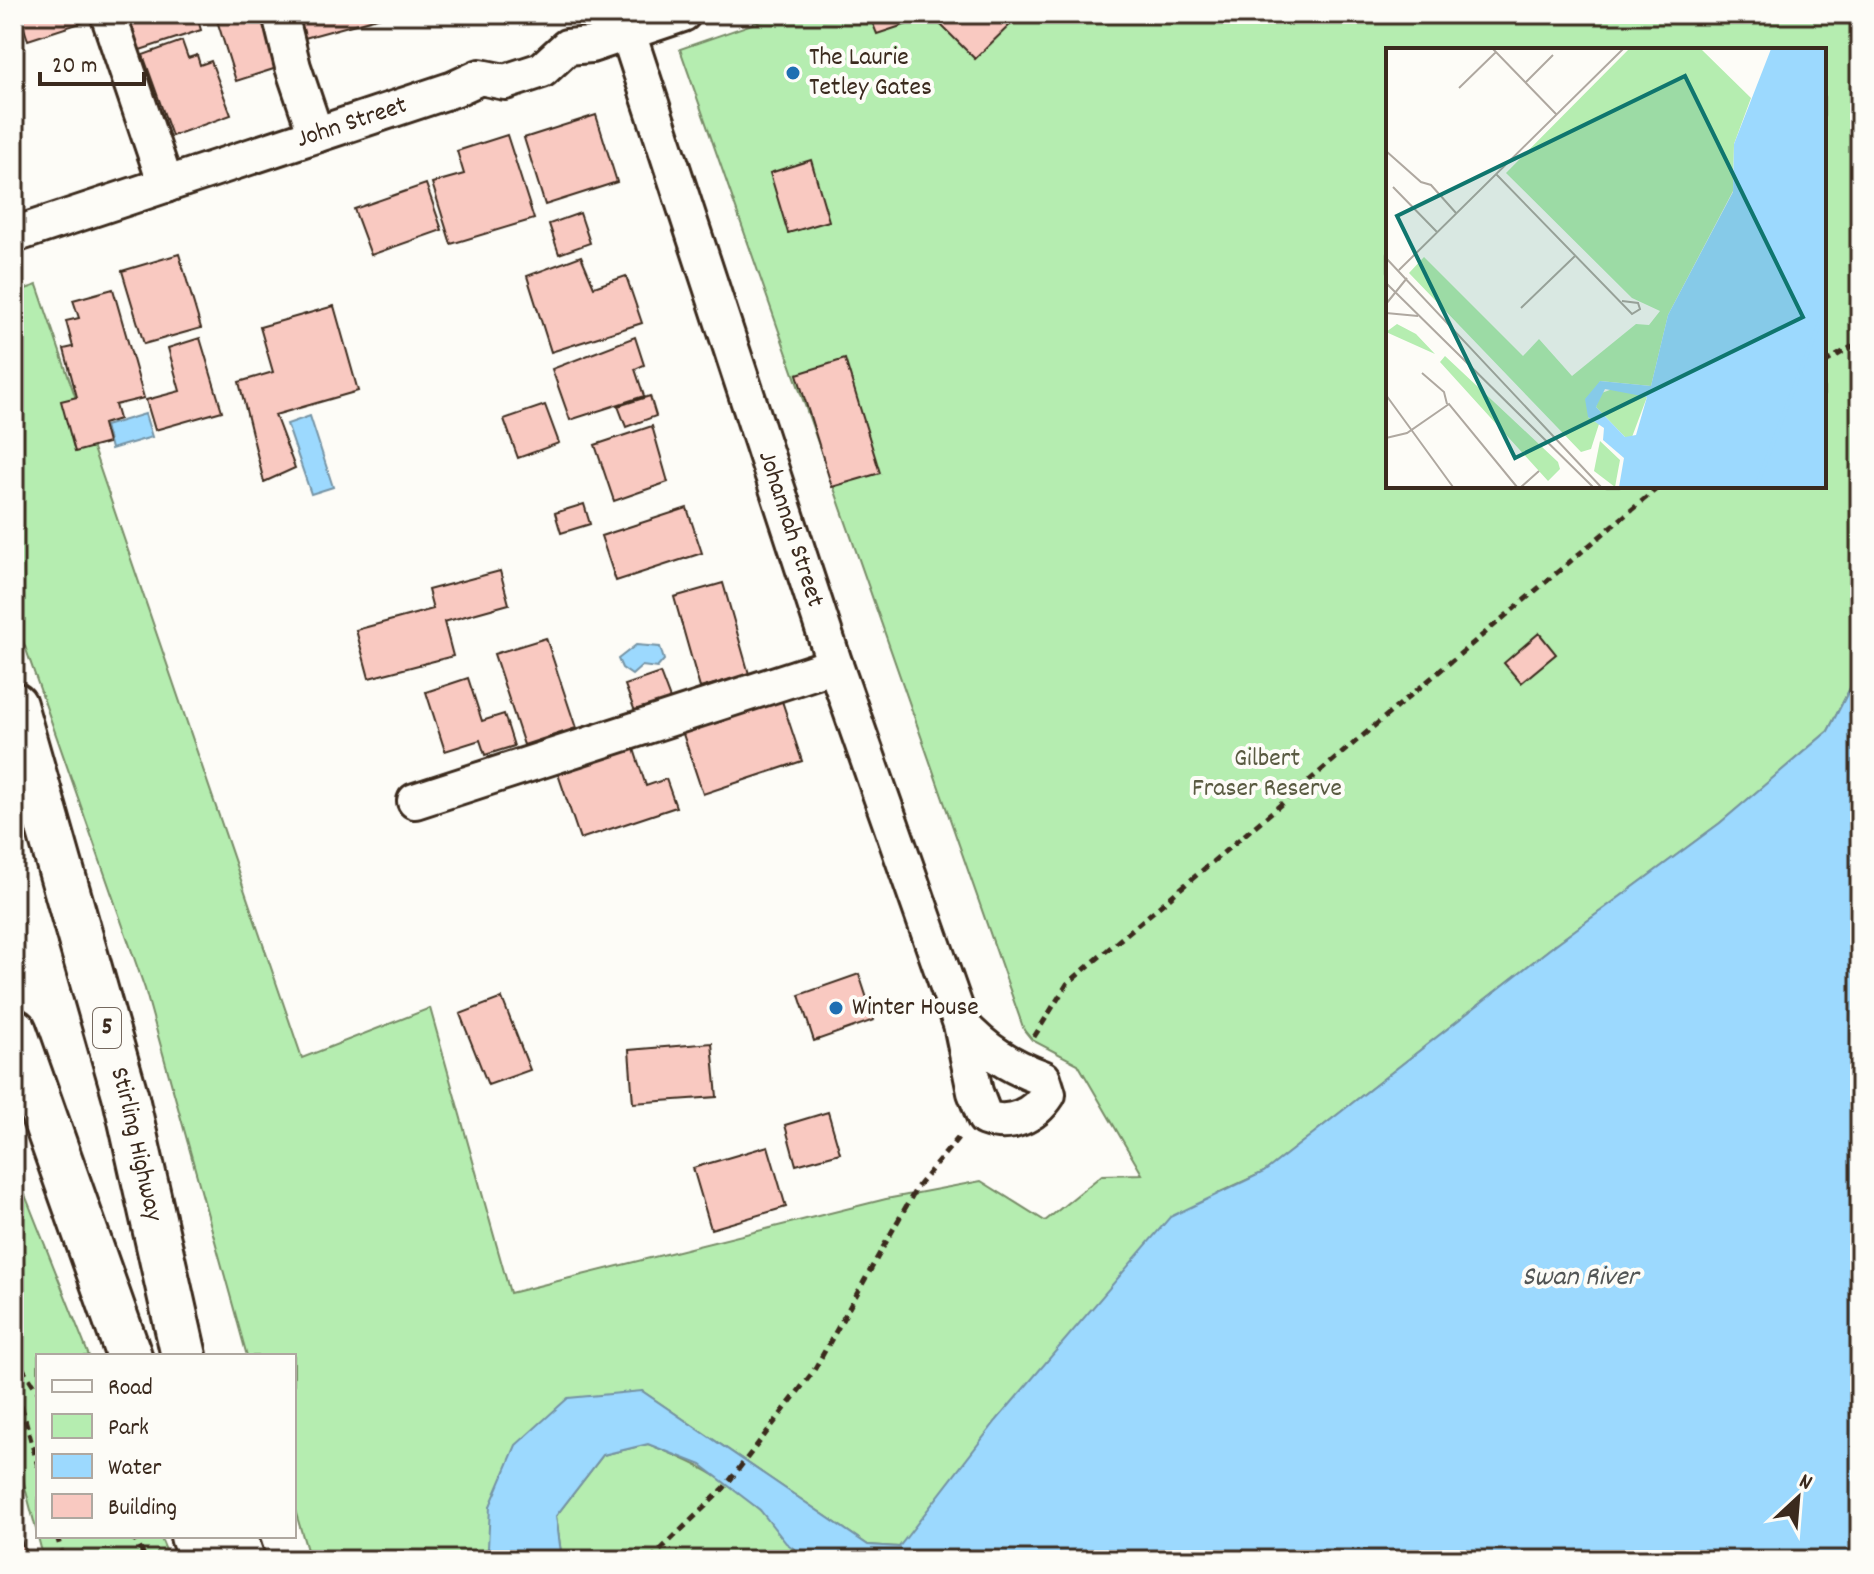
<svg xmlns="http://www.w3.org/2000/svg" width="1874" height="1574" font-family="Dekko,sans-serif">
  <rect width="100%" height="100%" fill="#fdfcf7"/>
  <filter id="ink" filterUnits="userSpaceOnUse"><feTurbulence type="fractalNoise" baseFrequency=".0125" numOctaves="2"/><feDisplacementMap in="SourceGraphic" scale="16" xChannelSelector="R" yChannelSelector="G"/><feConvolveMatrix kernelMatrix="1 2 1 2 8 2 1 2 1" color-interpolation-filters="sRGB"/></filter>
  <g filter="url(#ink)">
    <path fill="#b5edb0" stroke="#788c67" stroke-width="2" fill-rule="evenodd" d="M781,14H1860V669L1828,731L1720,823L1556,944L1264,1172L1220,1192L899,1547L868,1545L642,1391L488,1548L495,1560H310L294,1507V1356H247L145,989L14,615V293L37,285L302,1058L430,1008L510,1293L886,1199L981,1181L1045,1221L1102,1175L1142,1174L1078,1064L1032,1040L1024,1030L680,49ZM1388,50H1824V486H1388Z
      M14,1167L89,1356H38V1536H160L170,1560H44L14,1445Z
      M648,1444C688,1460 731,1479 761,1511C780,1531 787,1544 810,1560H562L556,1516L603,1455Z"/>
    <path fill="#9cd9fe" stroke="#7593a4" stroke-width="2" d="M145,414L152,437L111,449L105,426Z
      M310,416L333,487L311,494L287,424Z
      M636,645L660,647L664,660L657,668L642,666L632,675L622,668L618,659Z
      M1860,669V1560H810L786,1543L760,1510L701,1465L648,1444L603,1455L556,1516L562,1560H495L488,1548L490,1506L516,1445L568,1398L642,1391L868,1545L899,1547L996,1421L1170,1217L1264,1172L1556,944L1720,823L1828,731Z"/>
    <path fill="#f9c9c1" stroke="#3b2a1e" stroke-width="2" d="M19,14H91L93,19L28,40Z
      M122,14H201L197,17L201,30L134,52Z
      M215,14H266L283,66L236,81Z
      M293,14H392L301,39Z
      M869,14H914L916,21L877,34Z
      M930,14H1021L975,59Z
      M182,41L188,58L197,55L200,65L211,61L231,115L172,136L143,55Z
      M596,115L617,182L545,205L524,138Z
      M507,135L534,219L451,244L432,183L464,174L457,151Z
      M811,160L829,221L788,233L770,173Z
      M426,184L442,230L371,255L354,209Z
      M580,213L590,243L559,254L549,224Z
      M179,254L201,328L144,344L122,271Z
      M581,256L594,287L626,276L642,323L551,352L527,276Z
      M113,289L144,398L115,405L119,419L103,424L108,443L75,452L61,401L77,397L64,349L73,347L66,321L79,318L73,300Z
      M334,306L358,391L275,415L295,468L264,482L239,382L273,372L260,327Z
      M635,337L644,365L635,369L644,396L570,420L552,369Z
      M200,338L222,411L155,430L146,400L180,391L168,348Z
      M845,359L880,473L832,487L797,374Z
      M650,396L656,416L626,427L618,406Z
      M545,405L559,443L518,458L504,419Z
      M652,426L668,482L614,501L595,445Z
      M584,504L590,524L561,533L555,513Z
      M687,508L702,553L616,581L601,536Z
      M500,571L509,604L444,622L453,656L369,678L356,630L433,609L428,590Z
      M723,583L749,674L700,688L674,597Z
      M1539,633L1556,654L1521,683L1504,663Z
      M546,638L576,728L524,745L494,654Z
      M660,673L671,702L636,714L625,685Z
      M468,678L482,721L504,714L514,746L485,755L480,740L445,751L426,692Z
      M781,698L802,761L703,794L682,731Z
      M634,749L646,786L666,779L676,807L580,839L558,774Z
      M859,974L874,1020L814,1041L799,995Z
      M502,998L530,1070L488,1085L460,1014Z
      M712,1043L717,1097L633,1103L629,1050Z
      M828,1112L840,1153L796,1165L785,1125Z
      M768,1146L786,1207L711,1229L693,1168Z
      M14,1514L24,1550L14,1552Z"/>
    <g fill="none" stroke-linecap="round" stroke-linejoin="round">
      <g stroke="#3b2a1e" stroke-width="40">
        <g id="minor">
          <path d="M108,14L166,185"/>
          <path d="M280,14L293,67L316,135"/>
          <path id="s1" d="M628,33L835,665L961,1024L975,1092L985,1118C1010,1127 1034,1116 1048,1094L1043,1078C1009,1066 985,1050 961,1024"/>
          <path id="s2" d="M14,235L454,89L480,77L505,82L542,70L567,47L591,45L683,14"/>
          <path d="M415,801L835,665"/>
        </g>
      </g>
      <g stroke="#3b2a1e" stroke-width="50">
        <g id="highway">
          <path id="s3" d="M14,705L126,1098L184,1356"/>
          <path d="M14,1031L129,1356"/>
          <path d="M193,1536L201,1560"/>
          <path d="M234,1536L242,1560"/>
        </g>
      </g>
      <path stroke="#3b2a1e" stroke-width="5" stroke-dasharray="8 6" stroke-linecap="butt" d="M1824,363L1860,342
        M1034,1037L1067,984L1660,486
        M14,1355L38,1392
        M14,1379L38,1466
        M57,1536L64,1560
        M132,1536L147,1560
        M650,1560L724,1488L813,1372L917,1187L958,1138"/>
      <use href="#minor" stroke="#fdfcf7" stroke-width="34"/>
      <use href="#highway" stroke="#fdfcf7" stroke-width="44"/>
    </g>
  </g>
  <g fill="#1f6fb2" stroke="#fdfcf7" stroke-width="3">
    <circle cx="793" cy="73" r="8"/>
    <circle cx="836" cy="1008" r="8"/>
  </g>
  <g text-anchor="middle" dominant-baseline="central" stroke-width="8" stroke-linejoin="round" paint-order="stroke">
    <rect fill="#fdfcf7" stroke="#75695f" stroke-width="2" x="93" y="1008" width="28" height="40" rx="6"/>
    <g font-size="24" font-weight="bold" fill="#3b2a1e">
      <text x="107" y="1028">5</text>
    </g>
    <g font-size="26" fill="#3b2a1e" stroke="#fdfcf7" text-anchor="start">
      <text x="809" y="58">The Laurie<tspan x="809" dy="30">Tetley Gates</tspan></text>
      <text x="852" y="1008">Winter House</text>
    </g>
    <g font-size="26" fill="#3b2a1e" stroke="#fdfcf7">
      <text stroke="none"><textPath href="#s2" startOffset="356">John Street</textPath></text>
      <text stroke="none"><textPath href="#s1" startOffset="522">Johannah Street</textPath></text>
      <text stroke="none"><textPath href="#s3" startOffset="456">Stirling Highway</textPath></text>
    </g>
    <g font-size="26" fill="#5a5b42" stroke="#fdfcf7">
      <text x="1267" y="759">Gilbert<tspan x="1267" dy="30">Fraser Reserve</tspan></text>
    </g>
    <g font-size="28" font-style="italic" fill="#535656" stroke="#fdfcf7">
      <text x="1580" y="1279">Swan River</text>
    </g>
  </g>
  <g transform="translate(1386 48)">
    <rect width="440" height="440" fill="#fdfcf7"/>
    <path d="M243,1H315L365,50L348,96L347,143L282,267L265,338L214,333L202,369L213,376L205,401L195,404L23,225L38,209L137,308L153,291L186,328L250,276L263,277L274,263L246,250L120,125ZM11,276L30,286L49,306L0,284ZM59,308L172,414L174,421L162,433L54,314ZM229,340L261,349L246,389H239L210,359L213,346ZM214,393L234,412L229,439L208,423Z" fill="#b5edb0"/>
    <path d="M385,1H440V439H233L238,410L217,392L218,380L202,369L199,351L214,333L265,338L282,267L347,144L348,96ZM219,341L261,349L250,387L239,389L210,359Z" fill="#9cd9fe" fill-rule="evenodd"/>
    <path fill="none" stroke="#9cd9fe" stroke-width="4" d="M370,439L440,257"/>
    <path fill="none" stroke="#afa8a0" stroke-width="2" d="M107,1L170,66M139,35L167,7M73,40L110,4M0,103L35,134L45,137L70,165M110,126L246,266L254,261L252,255L236,253M7,139L51,184M0,210L215,439M13,222L237,1M0,235L207,439M0,256L21,230M135,260L189,208M0,265L32,268M36,325L58,344L61,356M0,347L67,439M0,390L21,385L63,356L131,439M135,439L153,423"/>
    <path fill="#0f766e" fill-opacity="0.15" stroke="#0f766e" stroke-width="4" d="M299,28L417,269L129,410L11,168Z"/>
    <rect width="440" height="440" fill="none" stroke="#3b2a1e" stroke-width="4"/>
  </g>
  <rect width="1874" height="1574" fill="none" stroke="#fdfcf7" stroke-width="48"/>
  <rect x="24" y="24" width="1826" height="1526" fill="none" stroke="#3b2a1e" stroke-width="3" filter="url(#ink)"/>
  <rect x="36" y="1354" width="260" height="184" fill="#fdfcf7" stroke="#afa8a0" stroke-width="2"/>
  <rect x="52" y="1380" width="40" height="12" fill="#fdfcf7" stroke="#afa8a0" stroke-width="2"/>
  <text x="108" y="1394" font-size="24" fill="#3b2a1e">Road</text>
  <rect x="52" y="1414" width="40" height="24" fill="#b5edb0" stroke="#afa8a0" stroke-width="2"/>
  <text x="108" y="1434" font-size="24" fill="#3b2a1e">Park</text>
  <rect x="52" y="1454" width="40" height="24" fill="#9cd9fe" stroke="#afa8a0" stroke-width="2"/>
  <text x="108" y="1474" font-size="24" fill="#3b2a1e">Water</text>
  <rect x="52" y="1494" width="40" height="24" fill="#f9c9c1" stroke="#afa8a0" stroke-width="2"/>
  <text x="108" y="1514" font-size="24" fill="#3b2a1e">Building</text>
  <g transform="translate(1798 1498) rotate(26)" stroke="#fdfcf7" stroke-width="6" paint-order="stroke">
  <path d="M0-6L14 30L0 20L-14 30Z" fill="#3b2a1e"/>
  <text y="-12" font-size="22" font-weight="bold" text-anchor="middle" fill="#3b2a1e">N</text>
  </g>
  <path d="M40 72v12h104v-12" fill="none" stroke="#3b2a1e" stroke-width="4"/>
  <text x="52" y="72" font-size="24" fill="#3b2a1e" stroke="#fdfcf7" stroke-width="6" paint-order="stroke">20 m</text>
</svg>
